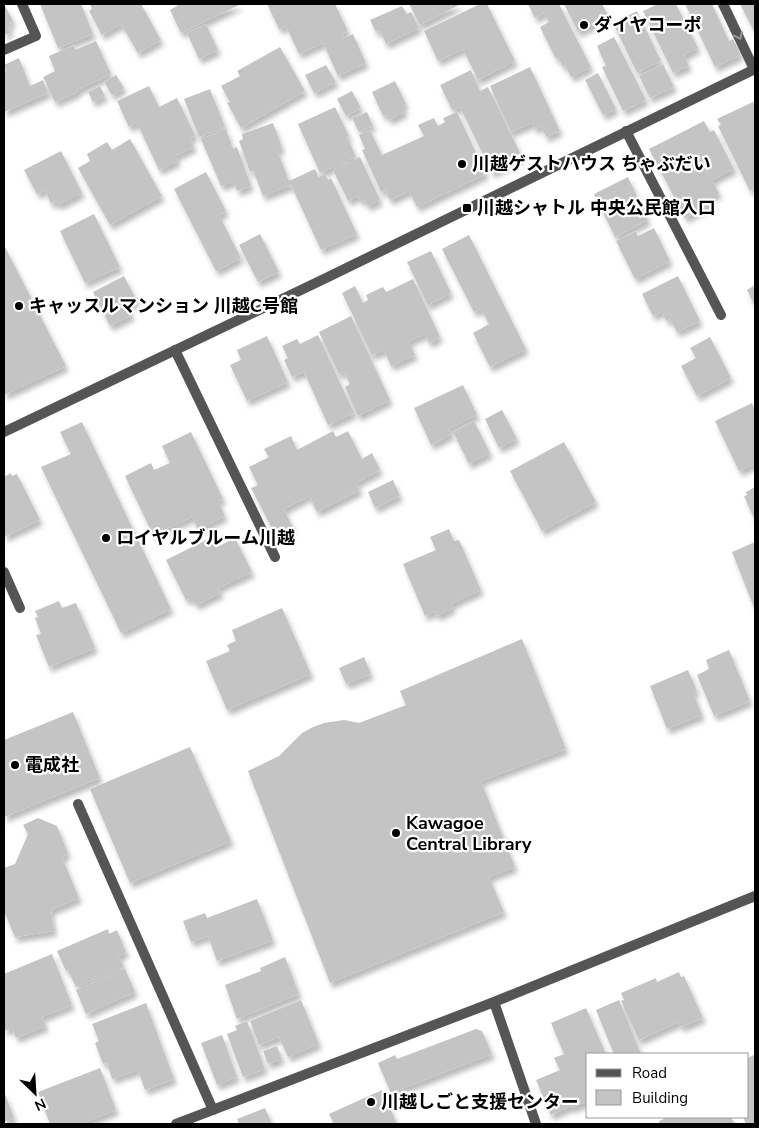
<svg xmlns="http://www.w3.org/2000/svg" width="759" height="1128" font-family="'Nunito Sans','Noto Sans JP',sans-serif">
  <defs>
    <filter id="shadow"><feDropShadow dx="3" dy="5.5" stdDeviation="2.5" flood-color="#0004"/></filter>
  </defs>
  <rect width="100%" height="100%" fill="#fff"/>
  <path fill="#c4c4c4" filter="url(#shadow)" d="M4,4L13,21L9,23L11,27L8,28L10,33L4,35Z
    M40,4H81L93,34L58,48Z
    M90,4H141L161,40L138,53L121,24L102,35L89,11L92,9Z
    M180,4H241L181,33L170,10Z
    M267,4H335L348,31L342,34L344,38L353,34L366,63L338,76L323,43L299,54L286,26L279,29Z
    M409,4H461L420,25Z
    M480,4H487L515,61L478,80L463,49L438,61L424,31Z
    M528,4H559L591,67L571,77L565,65L563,67L558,58L556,59L540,27L549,22L544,13L535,18Z
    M564,4H602L609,17L578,32Z
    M658,4H676L698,48L684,55L689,66L673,73L643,11Z
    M685,4H712L729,41L733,39L741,55L715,67Z
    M740,4H755V33Z
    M402,6L407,14L411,12L419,28L386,44L380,31L376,32L370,20Z
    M637,11L661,61L637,73L613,23Z
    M206,24L218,50L199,59L187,33Z
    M614,37L646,100L623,111L602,67L606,66L597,46Z
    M96,41L111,74L77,90L78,92L55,102L43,77L55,71L49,56L74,45L75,50Z
    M280,47L305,91L241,128L227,103L230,102L221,86L240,76L237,71Z
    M19,58L30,86L43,80L48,93L4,112V72L6,71L4,65Z
    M663,64L674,87L650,98L639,76Z
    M326,65L336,82L314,93L305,75Z
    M530,67L560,131L546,137L541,126L535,129L532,123L511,132L490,86Z
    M471,70L480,91L488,87L522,157L492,173L460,107L452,110L440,85Z
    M598,73L616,109L603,115L585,80Z
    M116,75L124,88L112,95L104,82Z
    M395,81L406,104L402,106L405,112L389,120L387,115L383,116L372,92Z
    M100,86L105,96L93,102L88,92Z
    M149,86L159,107L177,98L195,135L190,138L194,147L175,156L178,161L159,170L137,123L129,127L117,101Z
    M210,89L225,127L199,137L184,99Z
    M352,91L361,108L346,116L337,99Z
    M755,101V188L750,191L718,126L721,125L717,119Z
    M335,107L349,136L347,137L356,157L320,173L298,124Z
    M367,112L373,126L359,132L352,118Z
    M457,112L486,174L417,207L409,191L390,200L385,190L381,192L362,150L365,149L359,135L370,130L382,155L424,136L418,125L434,118L438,126L445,122L443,118Z
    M704,121L710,132L714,130L734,169L712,180L719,193L709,198L712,204L685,218L649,149Z
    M273,123L282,148L277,150L289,181L315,169L319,177L325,174L328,180L331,178L357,234L321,250L291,185L263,196L253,170L250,172L239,141L243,139L242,134Z
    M226,129L233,149L237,147L251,186L237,191L234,181L221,186L201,139Z
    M130,139L162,196L110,225L78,168L90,161L87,154L107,142L112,150Z
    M61,151L82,193L58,205L56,201L51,204L45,190L37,194L24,170Z
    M360,157L380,200L368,206L364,200L361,201L358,196L348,201L333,170Z
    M206,172L226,211L219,215L241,258L216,271L174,189Z
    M628,177L648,220L615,237L594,194Z
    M94,214L120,267L85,283L60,231Z
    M654,228L670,261L635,279L616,241L636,231L638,236Z
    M260,234L279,272L258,282L239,245Z
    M469,235L526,349L490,367L473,333L489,324L481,309L474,312L442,249Z
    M4,245L66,366L4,395Z
    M431,251L451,293L428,305L407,262Z
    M124,276L137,301L127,306L132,315L110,326L93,292Z
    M678,276L700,321L677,332L670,319L666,321L662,311L653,316L642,294Z
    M413,279L440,337L429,343L425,334L409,341L415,355L391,366L384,350L372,355L342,293L355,286L363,303L368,300L366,295L383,287L386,292Z
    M755,285V306L747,290Z
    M351,316L390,400L358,416L345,387L350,384L344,372L339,374L319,332Z
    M318,335L354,413L328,425L304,372L292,377L284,360L288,358L282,346L297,339L300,344Z
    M267,336L288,382L247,401L230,365L241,360L237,350Z
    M710,337L731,378L697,396L681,366L696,358L690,348Z
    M463,385L477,415L449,429L452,434L431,445L414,408Z
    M752,403L755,410V464L739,471L715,421Z
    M502,410L517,439L499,448L485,419Z
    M474,421L490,453L469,464L453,432Z
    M82,422L171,609L121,633L41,467L71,454L60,432Z
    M333,431L336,437L348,431L362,459L372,453L380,470L356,483L360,490L317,512L309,496L284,509L293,528L276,536L251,488L258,485L249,467L269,457L264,449L291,436L297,450Z
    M191,432L223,499L218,501L225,516L198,529L192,517L153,535L125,476L151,463L154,470L170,463L162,446Z
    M564,442L596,502L542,531L510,471Z
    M11,473L12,476L17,474L40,520L4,537V477Z
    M393,480L400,496L375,508L368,492Z
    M755,487V521L744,496L747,495L746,492Z
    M449,529L454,541L459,540L481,590L451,604L453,608L437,616L435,611L425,616L403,564L436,550L430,537Z
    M212,537L217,547L235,538L252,572L218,588L221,593L196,605L192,598L186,600L166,560Z
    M755,542V610L732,552Z
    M59,601L62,608L76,603L95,648L49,667L36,635L41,634L35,618L38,617L35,611Z
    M282,608L311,674L227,710L206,661L230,651L227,645L236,641L232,630Z
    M522,639L566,749L481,781L515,867L489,877L504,912L330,983L248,771L279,756L302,733L313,727L324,723L344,720L359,723L406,705L400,691Z
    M729,650L750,701L714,716L697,675L709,669L706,660Z
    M364,657L371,674L346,684L339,668Z
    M688,670L697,691L693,692L702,715L667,729L650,686Z
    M73,712L100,778L4,817V740Z
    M190,747L231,841L130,883L90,789Z
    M38,818L57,826L68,853L62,857L79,898L51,910L54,931L15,937L4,911V868L15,864L28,834L23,825Z
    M257,899L273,940L217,961L208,936L191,942L183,921L205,913L207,918Z
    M108,929L109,934L117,930L126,952L119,956L124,967L76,987L68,970L66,971L57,951Z
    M52,954L72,1005L42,1017L46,1026L16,1038L12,1028L4,1031V974Z
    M285,957L299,994L237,1019L225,985L261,971L260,968Z
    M125,969L135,992L86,1014L76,990Z
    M679,972L681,977L684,976L703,1018L681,1027L679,1022L639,1040L621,1001L624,1000L621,993L656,978L657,982Z
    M301,1000L319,1044L288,1057L279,1037L259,1045L250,1021Z
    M619,1000L641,1054H614L596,1010Z
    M146,1003L174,1079L145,1090L138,1070L112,1079L107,1063L103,1064L95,1043L99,1041L92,1024Z
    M586,1008L606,1054H588V1101L572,1108L571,1106L551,1115L536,1080L560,1070L554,1058L564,1054L551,1023Z
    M247,1021L265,1069L243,1077L227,1034L237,1030L235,1026Z
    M476,1029L482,1031L492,1054L391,1093L378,1063L395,1055L397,1059Z
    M222,1035L237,1077L217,1085L201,1043Z
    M277,1046L282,1059L268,1064L263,1051Z
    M755,1054V1124H746L743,1117H748V1058Z
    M100,1068L116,1110L80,1124H50L38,1092Z
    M382,1090L397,1124H334L329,1114Z
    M4,1091L14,1118L4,1122Z
    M265,1108L272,1124H239L237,1119Z
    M668,1117H731L735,1124H660L659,1121Z"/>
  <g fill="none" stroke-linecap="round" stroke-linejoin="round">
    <path stroke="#555" stroke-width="10" d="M723,4L754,69
      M4,50L36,36L22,4
      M626,131L721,315
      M175,350L275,557
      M4,572L20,608
      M78,804L213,1110"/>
    <path stroke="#555" stroke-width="10" d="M4,432L326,278L755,69
      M494,1002L536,1124
      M176,1124L494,1002L755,896"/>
  </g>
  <defs><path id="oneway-chevron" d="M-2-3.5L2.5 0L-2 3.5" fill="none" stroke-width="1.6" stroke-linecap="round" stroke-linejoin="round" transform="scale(1.25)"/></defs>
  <use stroke="#999" href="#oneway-chevron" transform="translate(739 36) rotate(65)"/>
  <g fill="#000" stroke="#fff" stroke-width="2">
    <circle cx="584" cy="25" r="5"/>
    <circle cx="462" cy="164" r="5"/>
    <rect x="462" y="203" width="10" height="10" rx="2.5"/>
    <circle cx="19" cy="306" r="5"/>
    <circle cx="106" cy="538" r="5"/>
    <circle cx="15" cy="765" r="5"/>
    <circle cx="396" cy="833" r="5"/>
    <circle cx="371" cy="1102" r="5"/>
  </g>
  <g text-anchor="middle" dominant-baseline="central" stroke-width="4.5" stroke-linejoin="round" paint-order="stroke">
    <g font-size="18" font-weight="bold" fill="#000" stroke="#fff" text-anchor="start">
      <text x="594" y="25">ダイヤコーポ</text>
      <text x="472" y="164">川越ゲストハウス ちゃぶだい</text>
      <text x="477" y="208">川越シャトル 中央公民館入口</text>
      <text x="29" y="306">キャッスルマンション 川越C号館</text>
      <text x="116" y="538">ロイヤルブルーム川越</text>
      <text x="25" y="765">電成社</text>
      <text x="406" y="823">Kawagoe<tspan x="406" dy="21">Central Library</tspan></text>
      <text x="381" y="1102">川越しごと支援センター</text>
    </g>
  </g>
  <rect width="759" height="1128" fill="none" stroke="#000000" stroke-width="10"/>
  <rect x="586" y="1053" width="162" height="65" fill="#ffffff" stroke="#999999"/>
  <rect x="596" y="1069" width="25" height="8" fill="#555555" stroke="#999999"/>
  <text x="632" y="1078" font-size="15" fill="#000000">Road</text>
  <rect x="596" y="1090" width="25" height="15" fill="#c4c4c4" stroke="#999999"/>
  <text x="632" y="1103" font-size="15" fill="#000000">Building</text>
  <g transform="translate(35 1093) rotate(155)" stroke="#ffffff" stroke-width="4" paint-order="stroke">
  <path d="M0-4L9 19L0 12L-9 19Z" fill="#000000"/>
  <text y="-8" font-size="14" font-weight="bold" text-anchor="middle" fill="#000000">N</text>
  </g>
</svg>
